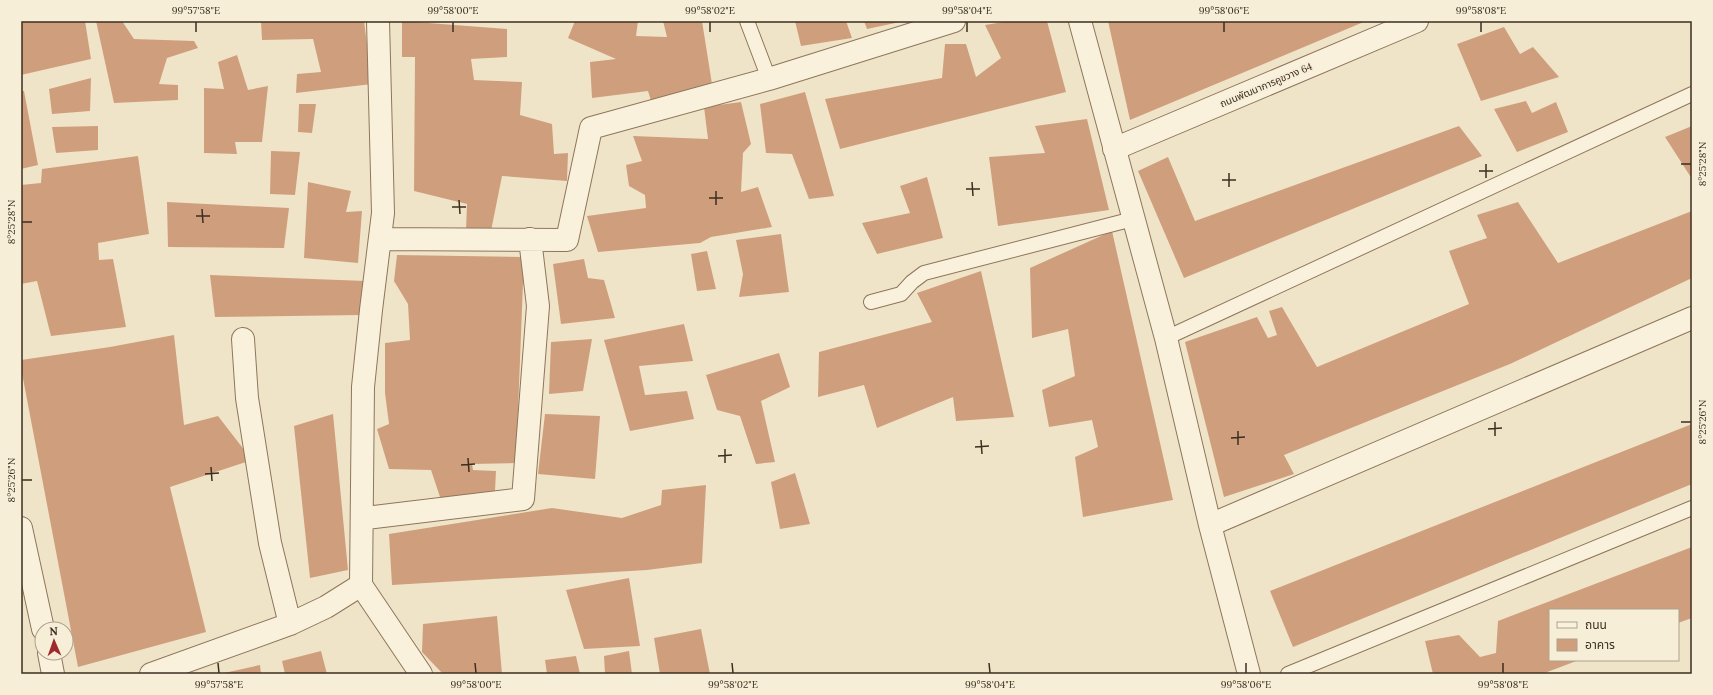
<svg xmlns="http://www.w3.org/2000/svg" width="1713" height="695" font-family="Lora,'Noto Sans Thai',serif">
  <rect width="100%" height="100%" fill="#f0e4c8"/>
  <path fill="#cf9f7d" d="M21,21H85L91,59L21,75Z
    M96,21H122L134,39L194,41L198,48L167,58L159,84L178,85V100L114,103Z
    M261,21H364L372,84L296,93L297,74L321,72L313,39L262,40Z
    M402,21L507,29V57L471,59L474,80L522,82L520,115L552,124L554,154L568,153L567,181L502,176L491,231L466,230L467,204L414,191L415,57H402Z
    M575,21H638L636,36L667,37L663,21H702L712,84L652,104L648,91L592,98L590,62L616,59L568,38Z
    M795,21H846L852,38L801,46Z
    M864,21H900V22L867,29Z
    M1010,21H1047L1066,92L840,149L825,99L942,78L945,44H966L976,77L1001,58L985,25Z
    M1108,21H1366L1130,120Z
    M1504,27L1520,54L1533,47L1559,77L1481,101L1457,44Z
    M237,55L248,90L268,86L262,142H235L237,154L204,153V88L224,89L218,62Z
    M91,78L90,111L52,114L49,89Z
    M21,91H24L38,165L21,169Z
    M805,92L834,196L809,199L792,154L766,153L760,104Z
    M1526,101L1532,113L1556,102L1568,132L1517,152L1494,109Z
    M741,102L751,144L743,153L741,192L758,187L772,227L711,237L700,243L598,252L587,216L646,208L645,195L629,186L626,165L642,161L633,136L708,139L704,107Z
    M299,104H316L312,133L298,132Z
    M1087,119L1109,210L998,226L989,157L1045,153L1035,126Z
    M98,126V150L56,153L52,127Z
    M1459,126L1482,156L1184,278L1138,171L1168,157L1195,221Z
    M1692,126V179L1665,137Z
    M271,151L300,152L295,195L270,194Z
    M138,156L149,234L98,243L99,260L113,259L126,327L51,336L37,281L21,284V185L41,183L42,169Z
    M927,177L943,238L877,254L862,223L910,213L900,186Z
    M308,182L351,191L346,212L362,211L358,263L304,258Z
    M167,202L289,208L284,248L168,247Z
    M1518,202L1558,263L1692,211V278L1510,364L1284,455L1294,474L1224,497L1185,342L1257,317L1268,338L1277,335L1269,311L1282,307L1317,367L1469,304L1449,251L1487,238L1477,215Z
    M1112,231L1173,500L1083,517L1075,457L1098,447L1092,420L1049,427L1042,390L1075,376L1068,329L1032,338L1030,268Z
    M781,234L789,292L739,297L743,274L736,240Z
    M707,251L716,289L697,291L691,254Z
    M397,255L524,257L516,463L472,464L473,470L496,471L495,491L441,500L431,470L389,469L377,429L389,424L385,393V343L410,340L408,304L394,281Z
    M584,259L588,278L604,280L615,318L561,324L553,264Z
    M981,271L1014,417L956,421L953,397L877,428L864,385L818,397L819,352L932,322L917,293Z
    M210,275L366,281L362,315L215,317Z
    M684,324L693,361L639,366L645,395L687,391L694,419L630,431L604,340Z
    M174,335L184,425L218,416L252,460L170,487L206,632L78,667L21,368V360L110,347Z
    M592,339L583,391L549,394L551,342Z
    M779,353L790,387L761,401L775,462L756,464L740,416L717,410L706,375Z
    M333,414L348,570L310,578L294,426Z
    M545,414L600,416L595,479L538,474Z
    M1692,424V484L1293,647L1270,591Z
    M795,473L810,524L780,529L771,482Z
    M706,485L702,563L647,570L392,585L389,534L552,508L622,518L661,505L662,490Z
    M1692,547V618L1678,623V610H1550V660H1579L1542,674H1433L1425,641L1459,635L1480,657L1496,653L1498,621Z
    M629,578L640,646L584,649L566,590Z
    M497,616L502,674H443L422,652L423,624Z
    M701,629L710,674H660L654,638Z
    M321,651L327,674H285L282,661Z
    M629,651L632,674H605L604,656Z
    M576,656L580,674H547L545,660Z
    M260,665L261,674H224V673Z"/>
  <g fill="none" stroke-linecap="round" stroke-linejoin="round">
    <g stroke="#8d765c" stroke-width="16">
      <path id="service" d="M747,21L769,79
        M871,302L901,294L912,282L924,273L1133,219
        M1166,338L1692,94
        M1288,674L1692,508"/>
    </g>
    <g stroke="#8d765c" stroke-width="24">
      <path id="minor" d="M378,21L383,213L371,310L363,387L361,585L421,674
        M1080,21L1166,338L1210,525L1249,674
        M1114,149L1417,21
        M380,239L567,240L591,128L769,79L954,21
        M243,339L247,398L270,543L290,624
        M362,517L366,518L523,499L538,306L530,239
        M1210,525L1692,318
        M151,674L290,624L326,607L361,585"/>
    </g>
    <g stroke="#8d765c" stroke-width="24">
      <path id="tertiary" d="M21,528L43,629
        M49,653L53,674"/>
    </g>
    <use href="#service" stroke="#faf1dc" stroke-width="14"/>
    <use href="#minor" stroke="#faf1dc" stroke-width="22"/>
    <use href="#tertiary" stroke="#faf1dc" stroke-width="22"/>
  </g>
  <path fill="none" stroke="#3d2e20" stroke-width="1.5" d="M196,22V32M453,22V32M710,22V32M967,22V32M1224,22V32M1481,22V32M1486,164V178M1681,164H1691M1479,171H1493M1229,173V187M1222,180H1236M972,182L973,196M966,189H980M716,191V205M709,198H723M459,200L460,214M452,207H466M202,209L203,223M196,216H210M22,222H32M1495,422V436M1681,422H1691M1488,429L1502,428M1238,431V445M1231,438L1245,437M981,440L982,454M975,447L989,446M725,449V463M718,456L732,455M468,458L469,472M461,465L475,464M211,467L212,481M205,474L219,473M22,480H32M218,663L219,673M475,663L476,673M732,663L733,673M989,663L990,673M1246,663V673M1503,663V673"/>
  <g text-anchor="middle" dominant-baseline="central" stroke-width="4" stroke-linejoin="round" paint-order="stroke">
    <g font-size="10" fill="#3d2e20" stroke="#f7eed8">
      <text transform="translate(1266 85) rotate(-23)">ถนนพัฒนาการคูขวาง 64</text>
    </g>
  </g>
  <rect width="1713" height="695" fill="none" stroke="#f7eed8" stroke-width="44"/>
  <rect x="1549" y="609" width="130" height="52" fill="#f7eed8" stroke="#ada18e"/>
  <rect x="1557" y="622" width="20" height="6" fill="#faf1dc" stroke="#ada18e"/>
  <text x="1585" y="629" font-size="12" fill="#3d2e20">ถนน</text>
  <rect x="1557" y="639" width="20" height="12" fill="#cf9f7d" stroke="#ada18e"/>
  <text x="1585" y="649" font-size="12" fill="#3d2e20">อาคาร</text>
  <g transform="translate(54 641) rotate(358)"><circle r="19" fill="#f7eed8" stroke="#ada18e"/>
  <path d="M0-3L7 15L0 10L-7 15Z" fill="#9e2a2b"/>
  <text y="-6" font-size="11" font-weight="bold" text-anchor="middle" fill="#3d2e20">N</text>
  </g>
  <rect x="22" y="22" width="1669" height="651" fill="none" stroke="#3d2e20" stroke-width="1.5"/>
  <g font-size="10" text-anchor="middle" fill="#3d2e20">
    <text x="196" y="14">99°57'58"E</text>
    <text x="453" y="14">99°58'00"E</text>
    <text x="710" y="14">99°58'02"E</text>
    <text x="967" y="14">99°58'04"E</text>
    <text x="1224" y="14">99°58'06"E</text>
    <text x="1481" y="14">99°58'08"E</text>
    <text transform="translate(1702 164) rotate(-90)" y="4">8°25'28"N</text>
    <text transform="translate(11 222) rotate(-90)" y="4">8°25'28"N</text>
    <text transform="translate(1702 422) rotate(-90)" y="4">8°25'26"N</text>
    <text transform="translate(11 480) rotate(-90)" y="4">8°25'26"N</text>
    <text x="219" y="688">99°57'58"E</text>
    <text x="476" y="688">99°58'00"E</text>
    <text x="733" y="688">99°58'02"E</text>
    <text x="990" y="688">99°58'04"E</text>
    <text x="1246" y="688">99°58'06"E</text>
    <text x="1503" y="688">99°58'08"E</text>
  </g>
</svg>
